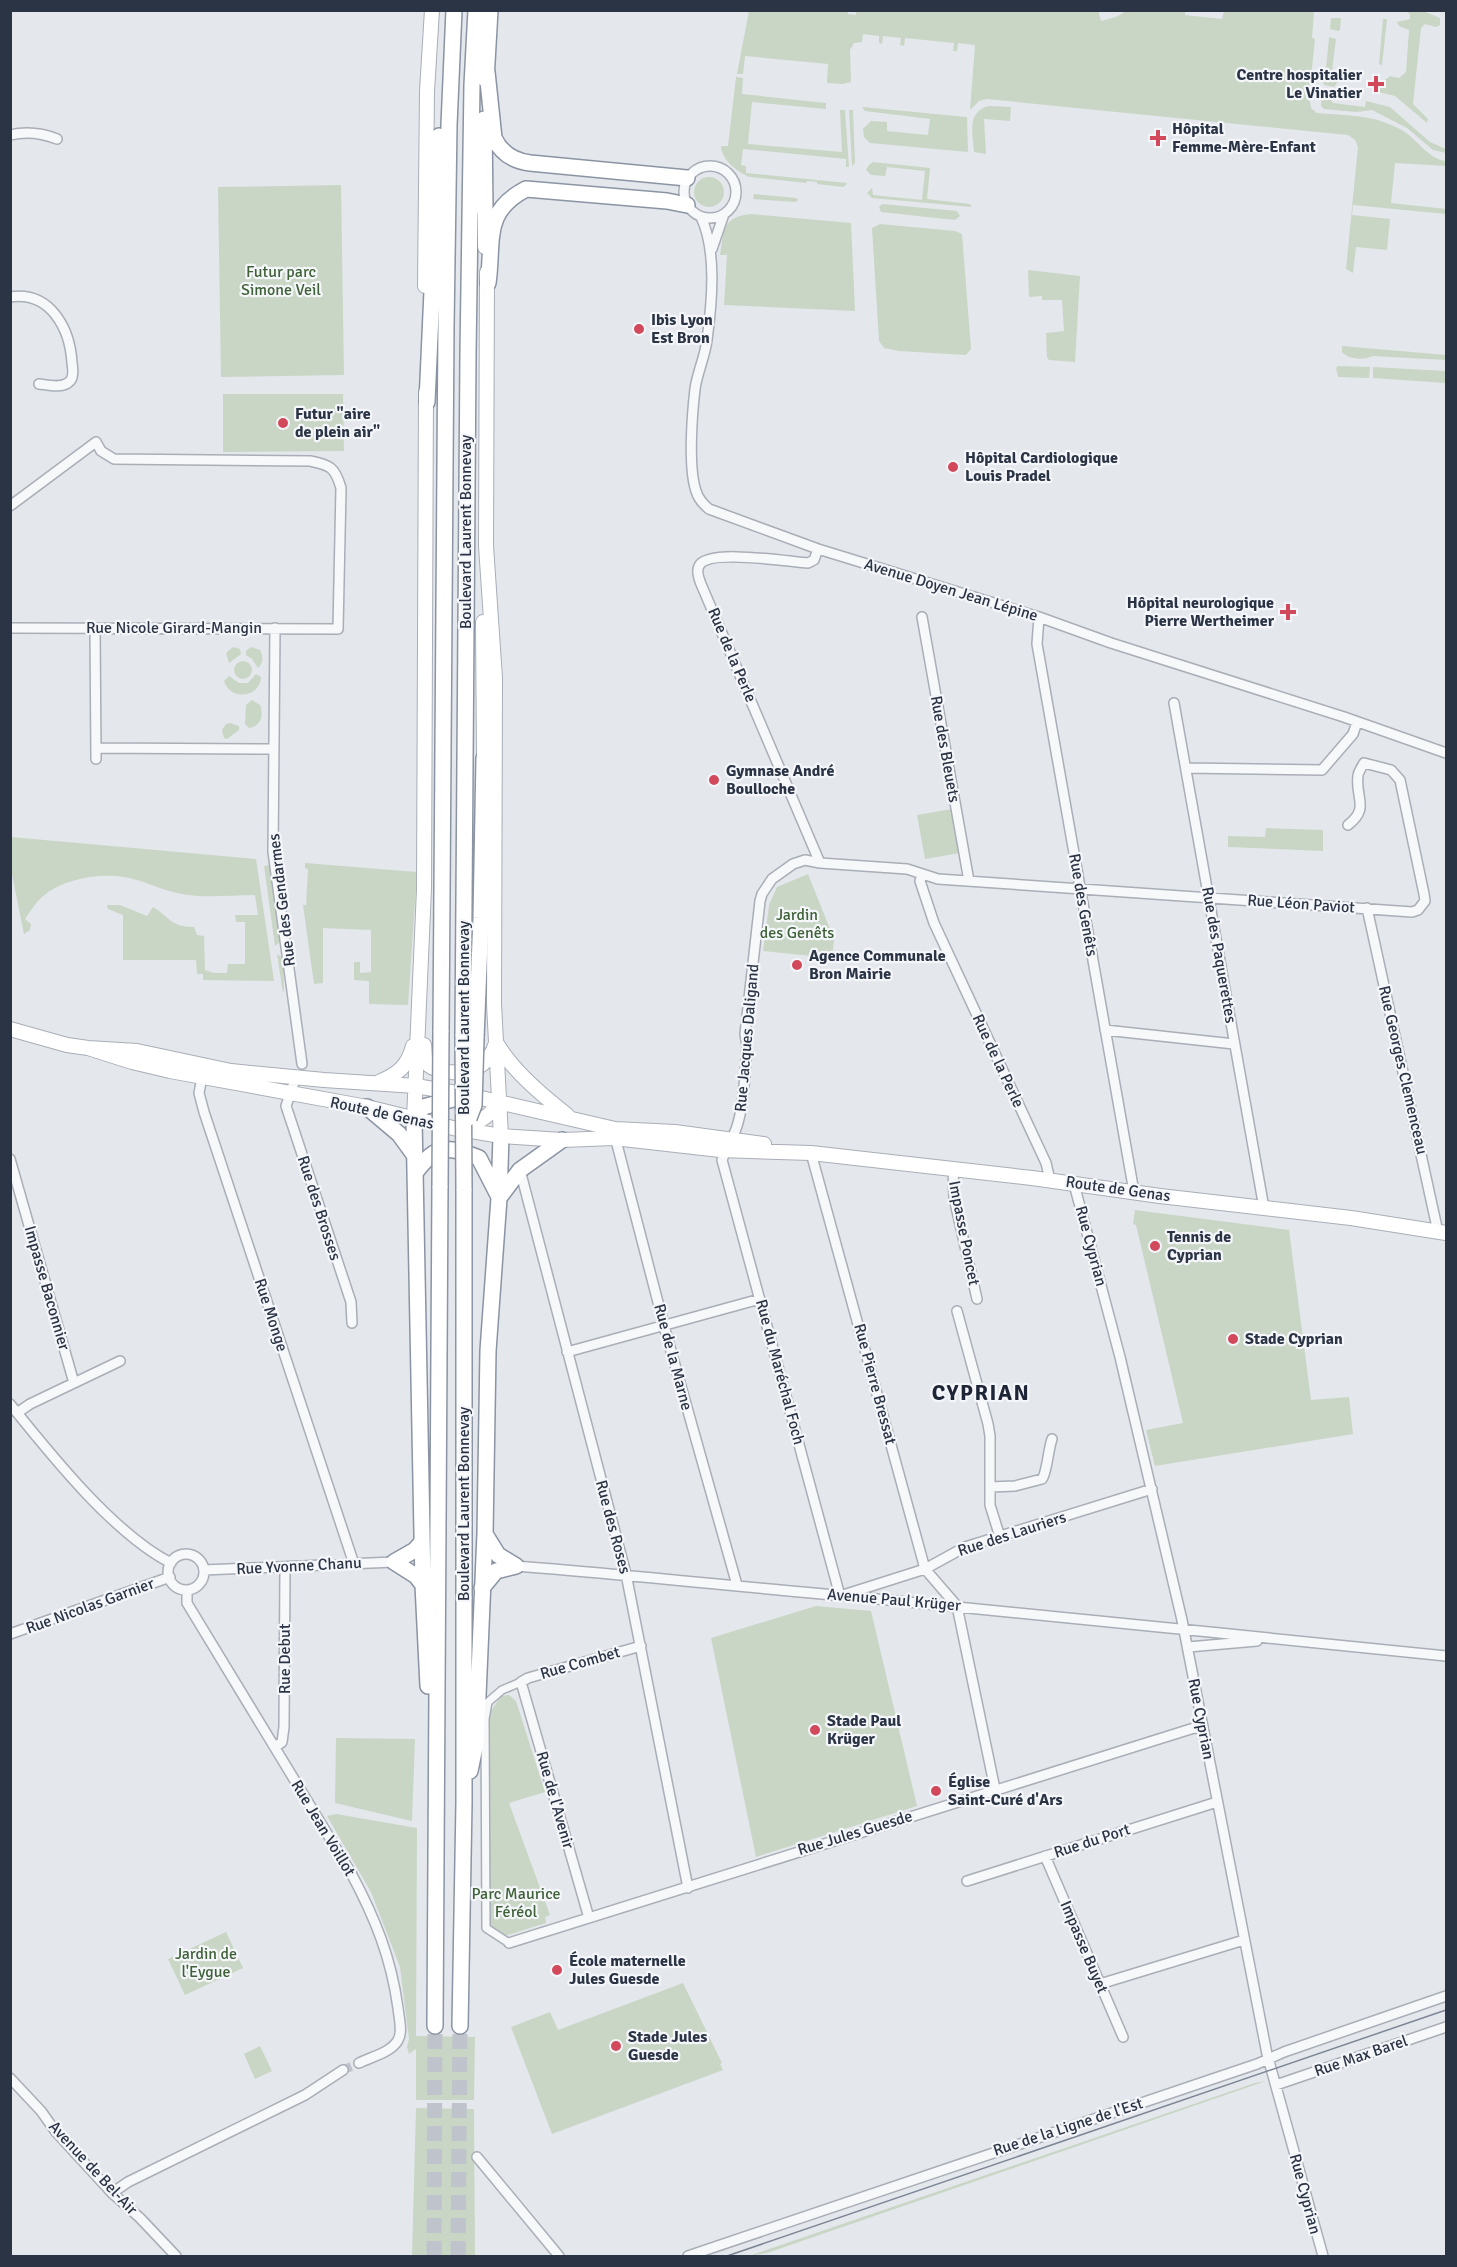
<svg xmlns="http://www.w3.org/2000/svg" width="1457" height="2267" font-family="Signika,sans-serif">
  <rect width="100%" height="100%" fill="#e4e7ec"/>
  <path fill="#c9d6c5" d="M848,11V14L856,15V10H1098L1101,21L1116,17L1126,11H1185V15L1222,19L1224,11H1314L1312,38L1315,39L1309,97L1311,108L1317,113C1349,116 1371,114 1400,129C1417,138 1427,159 1446,161V166L1395,163L1391,203L1446,209V214L1353,205L1352,215L1390,219L1387,250L1356,247L1353,273L1346,269L1358,147L1355,140L1348,135L987,99L979,101L970,110L975,45L958,43L957,51H953L954,43L905,38L904,46L900,45L901,38L883,36L882,44L879,43V36L863,34L862,42L854,43L850,50L851,82L843,84L827,83L828,64L745,56L743,74H737L749,11Z
    M1406,11H1423L1440,18V25L1436,27L1425,24L1421,28L1413,104L1428,119L1427,123L1395,96L1371,90L1380,89L1381,83L1390,76L1399,78L1406,72L1409,30L1399,26L1397,22L1410,19V14Z
    M1331,18H1341L1340,30L1338,31L1330,29L1329,37L1336,39L1331,79L1338,82L1334,87L1325,85L1322,82L1325,78Z
    M1383,19H1387L1382,65L1379,64Z
    M736,77L743,78L742,94L826,103V109L752,102L748,144L842,152L840,110H845L849,167H846V159L743,149L741,165L746,166V173L847,183L846,185L843,187L817,184V182L807,181L806,183L750,177C738,173 721,159 721,146H728Z
    M1322,89L1333,103L1365,107L1366,101L1390,107L1430,142L1446,149V153L1433,150L1407,128L1372,110L1356,112L1324,109L1321,106Z
    M989,106L1011,107L1010,121L984,119L986,154L974,152C973,134 966,112 989,106Z
    M862,107L967,117L968,152L870,143L864,137L863,129L871,121L887,122V131L928,135L930,119L865,111Z
    M849,110H853L855,163L852,166Z
    M873,162L930,168L927,199L970,204L972,207L872,198L867,193L872,188L873,195L922,200L925,171L887,167L885,176L871,175L866,170L869,165Z
    M694 192a15 15 0 1 1 30 0a15 15 0 1 1-30 0Z
    M341,185L344,375L221,377L218,187Z
    M754,194L796,198L798,200L796,202L753,199Z
    M882,204L957,211L960,216L955,220L881,212L879,207Z
    M751,214L851,223L855,311L724,305L727,255H720C724,230 722,217 751,214Z
    M880,224L955,231L962,234L971,349L966,355L899,351L884,348L879,341L872,228Z
    M1028,270L1080,276L1075,362L1049,360L1047,357L1046,333L1064,331L1062,300H1042V296L1029,297Z
    M1342,346L1446,355V360L1373,356C1365,360 1349,360 1342,352Z
    M1338,366L1370,367L1369,378L1338,377L1336,368Z
    M1373,367L1446,371V383L1373,378Z
    M223,394H343L344,451L223,452Z
    M233,647L240,649L241,654L229,663L226,653Z
    M251,647L260,650C263,656 264,663 258,668L252,659L246,655V651Z
    M234 670a9 9 0 1 1 18 0a9 9 0 1 1-18 0Z
    M256,674L261,677C260,698 230,701 224,681L229,676L239,683H248Z
    M252,700L260,705C264,716 261,726 249,728L245,724L246,705Z
    M230,723L239,726V730L227,739L224,738L222,730L226,724Z
    M952,809L960,853L925,859L917,815Z
    M1266,828L1323,830V851L1228,847V836L1265,837Z
    M11,837L256,859L274,981L203,980V974H197L196,960H123V915L108,909L107,905H120L147,916L153,907C171,918 171,927 194,927L197,935L204,936L205,970L214,973H227L228,964H245V922H236L235,915H258L255,895C230,895 202,899 177,893C159,889 143,880 124,877C97,873 63,879 42,897C35,903 30,912 25,919L31,924L30,930L24,934L11,870Z
    M305,863L417,872L408,1005L369,1004V981L354,980V962H360V973L371,972V930L323,928V983L314,984L303,905H306L308,869L305,868Z
    M270,865L281,941L275,946L264,866Z
    M808,874L834,939L832,958L763,951L769,905L777,887Z
    M277,954L283,958L284,990L283,993Z
    M1135,1210L1289,1230L1311,1400L1349,1397L1353,1434L1155,1466L1146,1430L1183,1423L1136,1225L1133,1224Z
    M816,1606L871,1611L917,1806L756,1857L711,1638Z
    M509,1695L516,1701L545,1792L509,1803L550,1915L545,1917L546,1923L502,1937L489,1928L488,1715L501,1696Z
    M336,1738L415,1739L412,1821L335,1803Z
    M336,1814L417,1828L416,2036L475,2037L474,2100H416V2049L409,2054L407,2047L409,2039L400,1967L371,1892L327,1816Z
    M226,1932L243,1968L185,1995L168,1959Z
    M683,1983L722,2063L720,2064L723,2070L552,2134L511,2027L550,2012L558,2030Z
    M260,2046L272,2071L255,2079L244,2054Z
    M1266,2081L767,2253L749,2256L1255,2083Z
    M416,2108L474,2109L475,2256H412Z"/>
  <g fill="none" stroke-linecap="round" stroke-linejoin="round">
    <path stroke="#bfc3cb" stroke-width="9" stroke-dasharray="9 4.5" stroke-linecap="butt" d="M343,2070L359,2063"/>
    <path stroke="#bfc3cb" stroke-width="15" stroke-dasharray="15 8" stroke-linecap="butt" d="M434,2256L435,2026
      M458,2256L460,2026"/>
    <g stroke="#a9aeb7" stroke-width="10">
      <path id="pedestrian" d="M509,1943L486,1928L485,1719L488,1702L502,1690L521,1682"/>
    </g>
    <g stroke="#a9aeb7" stroke-width="12">
      <path id="minor" d="M10,135C27,131 42,133 57,139
        M684 192a26 26 0 1 1 52 0a26 26 0 1 1-52 0Z
        M701,217C717,251 712,303 707,340C705,357 697,373 695,389C692,415 688,467 696,491C698,498 703,504 709,509L818,549L1039,617L1111,643L1344,717L1446,753
        M712,249L724,214
        M10,297C51,291 70,329 72,363C73,369 74,377 70,381C63,389 48,385 39,384
        M10,506L96,442L101,451L114,459L310,461C330,465 335,467 341,488L338,629L10,628
        M818,549L814,560L808,563C790,562 707,548 699,566C696,571 699,579 701,584L820,863
        M922,617L969,881
        M1039,617L1037,644L1134,1192
        M95,628L96,759
        M275,628L273,852L302,1064
        M1174,703L1264,1208
        M96,748L274,749
        M1186,768L1322,770L1353,734L1357,722
        M922,875L920,881L934,923L1046,1163L1050,1180
        M1367,908L1438,1232
        M1105,1030L1234,1044
        M203,1072L199,1093L204,1112L354,1564
        M296,1077L286,1106L351,1302L352,1323
        M614,1133L666,1333L737,1585
        M731,1139C744,1121 745,1070 747,1046L745,1034L760,901L762,894L772,879L793,864L805,860L820,863L907,869L938,879L1412,912L1418,910L1425,901L1424,894L1400,780L1391,770L1364,763C1362,767 1358,772 1358,776C1355,798 1370,808 1348,825
        M726,1150L722,1160L840,1596L925,1569L965,1547L1152,1489
        M811,1153L925,1569L957,1606L995,1789
        M10,1159L74,1383
        M953,1168L954,1198L977,1299
        M520,1170L626,1574L688,1888
        M1074,1184L1120,1357L1182,1620L1267,2054L1323,2256
        M957,1311L988,1424L990,1436V1505L1000,1537
        M567,1352L760,1299
        M10,1404C51,1455 114,1534 171,1563
        M17,1413L30,1404L120,1361
        M990,1487L1015,1486L1042,1479C1047,1473 1048,1450 1052,1439
        M168 1572a18 18 0 1 1 36 0a18 18 0 1 1-36 0Z
        M516,1566C633,1575 750,1588 867,1598C1060,1616 1253,1637 1446,1656
        M204,1570L394,1562
        M187,1590V1603L351,1873C375,1918 391,1957 398,2008C399,2018 403,2032 398,2040C392,2052 371,2057 359,2063
        M10,1634L170,1577
        M1188,1647L1257,1641
        M275,1747L282,1742L284,1727L285,1567
        M1045,1856L1123,2037
        M967,1881L1217,1802
        M589,1918L521,1682L528,1678L641,1646
        M509,1943L1194,1728L1202,1729
        M1100,1984L1244,1940
        M10,2078L41,2111L56,2132L112,2193L140,2218L176,2256
        M1276,2085L1446,2027
        M477,2157L559,2256
        M112,2193L128,2182L305,2095L343,2070
        M688,2256L1257,2064L1284,2052L1446,1996"/>
    </g>
    <g stroke="#a9aeb7" stroke-width="16">
      <path id="secondary" d="M485,212V247
        M487,272L486,546L495,678L494,1004L501,1136
        M425,286L427,91L432,10
        M483,622L484,758
        M10,1029L67,1045L88,1048L137,1051L231,1071L324,1080L416,1086L468,1095L615,1129L675,1132L764,1144
        M497,1044C514,1072 542,1095 567,1115
        M424,1045C425,1051 424,1059 427,1063C431,1069 438,1069 444,1071C468,1076 489,1067 496,1043
        M88,1048L132,1062L170,1071L367,1107L453,1128L501,1136L562,1140L614,1138L720,1150L811,1153L1032,1178L1160,1196L1351,1218L1446,1233
        M379,1082C398,1074 408,1066 413,1046
        M414,1119L424,889L426,392
        M460,1127C479,1124 488,1117 500,1102"/>
    </g>
    <g stroke="#8b94a3" stroke-width="18">
      <path id="trunk" d="M487,72L494,138C501,153 514,161 530,163L687,178
        M486,80L490,10
        M484,119L485,212
        M488,283C494,241 482,212 526,189L667,201L687,205
        M427,402L439,136
        M441,1032L446,326L449,125L454,10
        M463,1036L468,353L472,85L476,10
        M476,1038L481,918L484,758
        M367,1107L399,1134L415,1156
        M415,1173C437,1143 447,1146 479,1158L498,1195
        M499,1198L520,1170L562,1140
        M485,1534L498,1555L516,1566
        M394,1562L416,1576L423,1585
        M394,1562L415,1550L422,1542
        M482,1588L496,1571L516,1566
        M428,1686L423,1585L414,1119L423,1107L468,1095
        M470,1771L476,1742L485,1534L488,1351L499,1198L501,1136
        M435,2026L440,1186
        M460,2026L464,1803V1189"/>
    </g>
    <use href="#pedestrian" stroke="#f7f8fa" stroke-width="7"/>
    <use href="#minor" stroke="#f7f8fa" stroke-width="9"/>
    <use href="#secondary" stroke="#fff" stroke-width="14"/>
    <use href="#trunk" stroke="#fff" stroke-width="15"/>
    <path stroke="#7d8696" stroke-width="1.5" d="M727,2256L1446,2010"/>
    <g stroke="#8b94a3" stroke-width="18" stroke-linecap="butt">
      <path id="trunk-bridge" d="M463,1036L464,1189
        M469,1118L474,1105L476,1038
        M440,1186L441,1032"/>
    </g>
    <use href="#trunk-bridge" stroke="#fff" stroke-width="15"/>
  </g>
  <g fill="#d1495b" stroke="#f4f6f9" stroke-width="2">
    <path d="M1373 75h6v6h6v6h-6v6h-6v-6h-6v-6h6z"/>
    <path d="M1155 129h6v6h6v6h-6v6h-6v-6h-6v-6h6z"/>
    <circle cx="639" cy="329" r="6"/>
    <circle cx="283" cy="423" r="6"/>
    <circle cx="953" cy="467" r="6"/>
    <path d="M1285 603h6v6h6v6h-6v6h-6v-6h-6v-6h6z"/>
    <circle cx="714" cy="780" r="6"/>
    <circle cx="797" cy="965" r="6"/>
    <circle cx="1155" cy="1246" r="6"/>
    <circle cx="1233" cy="1339" r="6"/>
    <circle cx="815" cy="1730" r="6"/>
    <circle cx="936" cy="1791" r="6"/>
    <circle cx="557" cy="1970" r="6"/>
    <circle cx="616" cy="2046" r="6"/>
  </g>
  <g text-anchor="middle" dominant-baseline="central" stroke-width="4.5" stroke-linejoin="round" paint-order="stroke">
    <g font-size="16" font-weight="bold" fill="#2b3445" stroke="#f4f6f9" text-anchor="start">
      <text x="1362" y="75" text-anchor="end">Centre hospitalier<tspan x="1362" dy="18">Le Vinatier</tspan></text>
      <text x="1172" y="129">Hôpital<tspan x="1172" dy="18">Femme-Mère-Enfant</tspan></text>
      <text x="651" y="320">Ibis Lyon<tspan x="651" dy="18">Est Bron</tspan></text>
      <text x="295" y="414">Futur "aire<tspan x="295" dy="18">de plein air"</tspan></text>
      <text x="965" y="458">Hôpital Cardiologique<tspan x="965" dy="18">Louis Pradel</tspan></text>
      <text x="1274" y="603" text-anchor="end">Hôpital neurologique<tspan x="1274" dy="18">Pierre Wertheimer</tspan></text>
      <text x="726" y="771">Gymnase André<tspan x="726" dy="18">Boulloche</tspan></text>
      <text x="809" y="956">Agence Communale<tspan x="809" dy="18">Bron Mairie</tspan></text>
      <text x="1167" y="1237">Tennis de<tspan x="1167" dy="18">Cyprian</tspan></text>
      <text x="1245" y="1339">Stade Cyprian</text>
      <text x="827" y="1721">Stade Paul<tspan x="827" dy="18">Krüger</tspan></text>
      <text x="948" y="1782">Église<tspan x="948" dy="18">Saint-Curé d'Ars</tspan></text>
      <text x="569" y="1961">École maternelle<tspan x="569" dy="18">Jules Guesde</tspan></text>
      <text x="628" y="2037">Stade Jules<tspan x="628" dy="18">Guesde</tspan></text>
    </g>
    <g font-size="16" fill="#3f6138" stroke="#f4f6f9">
      <text x="281" y="272">Futur parc<tspan x="281" dy="18">Simone Veil</tspan></text>
      <text x="797" y="915">Jardin<tspan x="797" dy="18">des Genêts</tspan></text>
      <text x="516" y="1894">Parc Maurice<tspan x="516" dy="18">Féréol</tspan></text>
      <text x="206" y="1954">Jardin de<tspan x="206" dy="18">l'Eygue</tspan></text>
    </g>
    <g font-size="16" fill="#2b3445" stroke="#f4f6f9">
      <text transform="translate(466 532) rotate(-90)">Boulevard Laurent Bonnevay</text>
      <text transform="translate(951 590) rotate(17)">Avenue Doyen Jean Lépine</text>
      <text x="174" y="628">Rue Nicole Girard-Mangin</text>
      <text transform="translate(732 655) rotate(67)">Rue de la Perle</text>
      <text transform="translate(945 749) rotate(80)">Rue des Bleuets</text>
      <text transform="translate(282 900) rotate(-97)">Rue des Gendarmes</text>
      <text transform="translate(1301 904) rotate(4)">Rue Léon Paviot</text>
      <text transform="translate(1083 905) rotate(80)">Rue des Genêts</text>
      <text transform="translate(1219 955) rotate(80)">Rue des Paquerettes</text>
      <text transform="translate(464 1018) rotate(-90)">Boulevard Laurent Bonnevay</text>
      <text transform="translate(747 1038) rotate(-85)">Rue Jacques Daligand</text>
      <text transform="translate(998 1061) rotate(65)">Rue de la Perle</text>
      <text transform="translate(1403 1070) rotate(77)">Rue Georges Clemenceau</text>
      <text transform="translate(382 1113) rotate(12)">Route de Genas</text>
      <text transform="translate(1118 1189) rotate(8)">Route de Genas</text>
      <text transform="translate(319 1208) rotate(72)">Rue des Brosses</text>
      <text transform="translate(964 1233) rotate(79)">Impasse Poncet</text>
      <text transform="translate(1091 1246) rotate(75)">Rue Cyprian</text>
      <text transform="translate(47 1288) rotate(74)">Impasse Baconnier</text>
      <text transform="translate(271 1315) rotate(72)">Rue Monge</text>
      <text transform="translate(673 1357) rotate(75)">Rue de la Marne</text>
      <text transform="translate(780 1372) rotate(75)">Rue du Maréchal Foch</text>
      <text transform="translate(875 1384) rotate(75)">Rue Pierre Bressat</text>
      <text transform="translate(464 1504) rotate(-90)">Boulevard Laurent Bonnevay</text>
      <text transform="translate(613 1527) rotate(75)">Rue des Roses</text>
      <text transform="translate(1012 1534) rotate(-18)">Rue des Lauriers</text>
      <text transform="translate(299 1566) rotate(-3)">Rue Yvonne Chanu</text>
      <text transform="translate(894 1600) rotate(5)">Avenue Paul Krüger</text>
      <text transform="translate(90 1606) rotate(-20)">Rue Nicolas Garnier</text>
      <text transform="translate(285 1659) rotate(-90)">Rue Debut</text>
      <text transform="translate(580 1663) rotate(-16)">Rue Combet</text>
      <text transform="translate(1201 1719) rotate(79)">Rue Cyprian</text>
      <text transform="translate(555 1800) rotate(74)">Rue de l'Avenir</text>
      <text transform="translate(323 1828) rotate(59)">Rue Jean Voillot</text>
      <text transform="translate(855 1833) rotate(-17)">Rue Jules Guesde</text>
      <text transform="translate(1092 1841) rotate(-18)">Rue du Port</text>
      <text transform="translate(1084 1947) rotate(67)">Impasse Buyet</text>
      <text transform="translate(1361 2056) rotate(-19)">Rue Max Barel</text>
      <text transform="translate(1068 2127) rotate(-18)">Rue de la Ligne de l'Est</text>
      <text transform="translate(93 2168) rotate(47)">Avenue de Bel-Air</text>
      <text transform="translate(1305 2194) rotate(75)">Rue Cyprian</text>
    </g>
    <g font-size="22" font-weight="bold" letter-spacing="1.5" fill="#1d2536" stroke="#f4f6f9">
      <text x="981" y="1392">CYPRIAN</text>
    </g>
  </g>
  <rect width="1457" height="2267" fill="none" stroke="#2b3445" stroke-width="24"/>
</svg>
